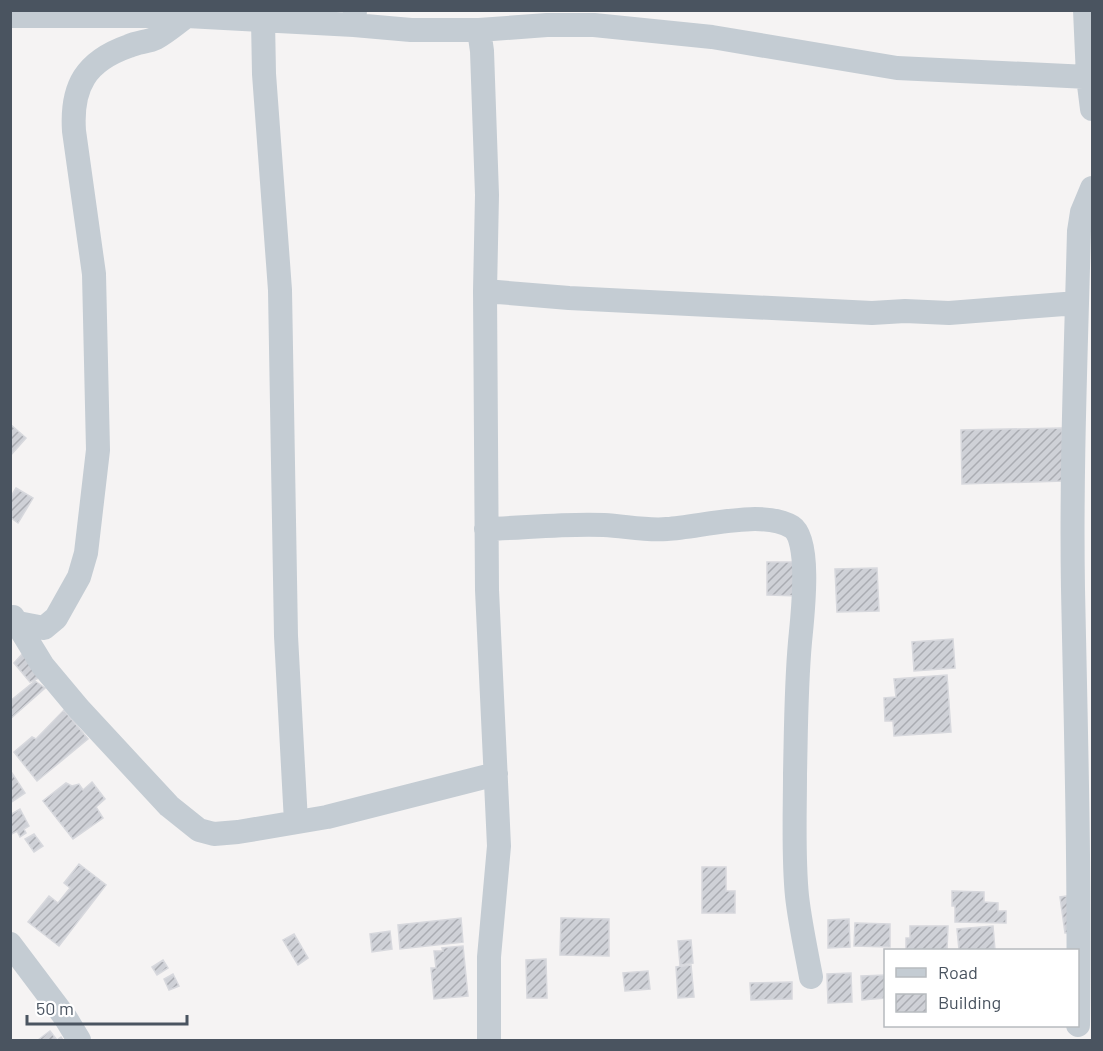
<svg xmlns="http://www.w3.org/2000/svg" width="1103" height="1051" font-family="Barlow,sans-serif">
  <defs>
    <pattern id="building-hatch" width="6" height="6" patternUnits="userSpaceOnUse" patternTransform="scale(1.5)"><rect width="6" height="6" fill="#cfd1d7"/><path d="M-1 1l2-2M0 6l6-6M5 7l2-2" fill="none" stroke="#aaacb2"/></pattern>
  </defs>
  <rect width="100%" height="100%" fill="#f5f3f3"/>
  <path fill="url(#building-hatch)" stroke="#d7d8dd" stroke-width="1.5" d="M10,424L26,438L10,456Z
    M1062,428L1064,481L962,484L961,430Z
    M16,488L33,498L18,523L10,517V498Z
    M767,562H802L801,596L767,595Z
    M877,568L879,611L837,612L835,569Z
    M953,639L955,668L914,671L912,642Z
    M25,651L43,676L30,682L14,663Z
    M947,675L951,732L894,736L893,721H885L884,698L896,697L894,679Z
    M35,681L45,688L10,719V701Z
    M64,710L88,739L37,781L14,752L32,737L36,739Z
    M10,770L25,793L10,803Z
    M92,782L105,799L96,807L103,818L73,839L43,801L66,783L72,786L79,784L83,790Z
    M20,809L29,826L24,829L26,833L20,837L17,831L10,835V815Z
    M34,834L43,846L34,852L25,839Z
    M79,864L106,885L59,946L28,922L49,896L58,903L70,888L64,883Z
    M702,867H726V891H735V913H702Z
    M952,891L984,892V902L998,903V911H1006V923L955,922V906H952Z
    M1074,895L1079,932L1065,933L1060,897Z
    M461,918L463,942L400,949L398,925Z
    M561,918L609,919V956L560,955Z
    M849,919L850,947L828,948V920Z
    M855,923L890,924V947L854,946Z
    M910,926H948L947,950H906V938H910Z
    M993,926L995,950H959L957,929Z
    M390,931L392,949L372,952L370,934Z
    M294,934L308,958L298,965L283,940Z
    M691,940L693,963L680,965L678,941Z
    M463,946L468,996L434,999L431,968H436L434,951H443L442,948Z
    M546,959L547,998H527L526,960Z
    M163,960L168,968L157,975L152,967Z
    M691,965L694,997L678,998L676,967Z
    M648,971L650,989L625,991L623,973Z
    M851,973L852,1002L828,1003L827,974Z
    M173,974L179,986L169,990L164,979Z
    M886,975V998L862,1000L861,976Z
    M792,982V999L751,1000L750,983Z
    M50,1031L57,1040L61,1037L63,1040H38Z"/>
  <g fill="none" stroke-linecap="round" stroke-linejoin="round">
    <path stroke="#c4ccd3" stroke-width="24" d="M355,10L354,25L411,30H479L482,51L487,195L485,291L487,590L499,846L489,957V1040
      M1085,10L1088,77L1092,109
      M10,16H187L354,25
      M263,20L264,74L280,290L286,636L296,822
      M479,30L547,25H594L712,37L897,68L1088,77
      M485,291L569,298L872,313L905,311L949,313L1077,303
      M486,529C523,528 568,523 604,525C625,526 646,531 667,529C701,527 763,509 792,527C812,540 802,620 800,642C796,686 796,730 795,774C795,814 793,856 797,896C800,923 806,950 811,977
      M13,617L43,666L79,709L169,806L199,830L214,834L238,832L327,817L496,774
      M18,623L44,628L56,618L79,577L86,553L98,450L94,274L74,131C71,86 86,61 129,46C138,42 148,42 156,38C167,32 177,23 187,16
      M10,944L65,1017L79,1040
      M1078,1025C1080,880 1076,735 1073,589C1071,470 1076,350 1079,231L1082,212L1092,188"/>
  </g>
  <rect width="1103" height="1051" fill="none" stroke="#4a5460" stroke-width="24"/>
  <rect x="884" y="949" width="195" height="78" fill="#ffffff" stroke="#b7bbbf" stroke-width="1.5"/>
  <rect x="896" y="968" width="30" height="9" fill="#c4ccd3" stroke="#b7bbbf" stroke-width="1.5"/>
  <text x="938" y="979" font-size="18" fill="#4a5460">Road</text>
  <rect x="896" y="994" width="30" height="18" fill="url(#building-hatch)" stroke="#b7bbbf" stroke-width="1.5"/>
  <text x="938" y="1009" font-size="18" fill="#4a5460">Building</text>
  <path d="M27 1015v9h160v-9" fill="none" stroke="#4a5460" stroke-width="3"/>
  <text x="36" y="1015" font-size="18" fill="#4a5460" stroke="#ffffff" stroke-width="4.5" paint-order="stroke">50 m</text>
</svg>
